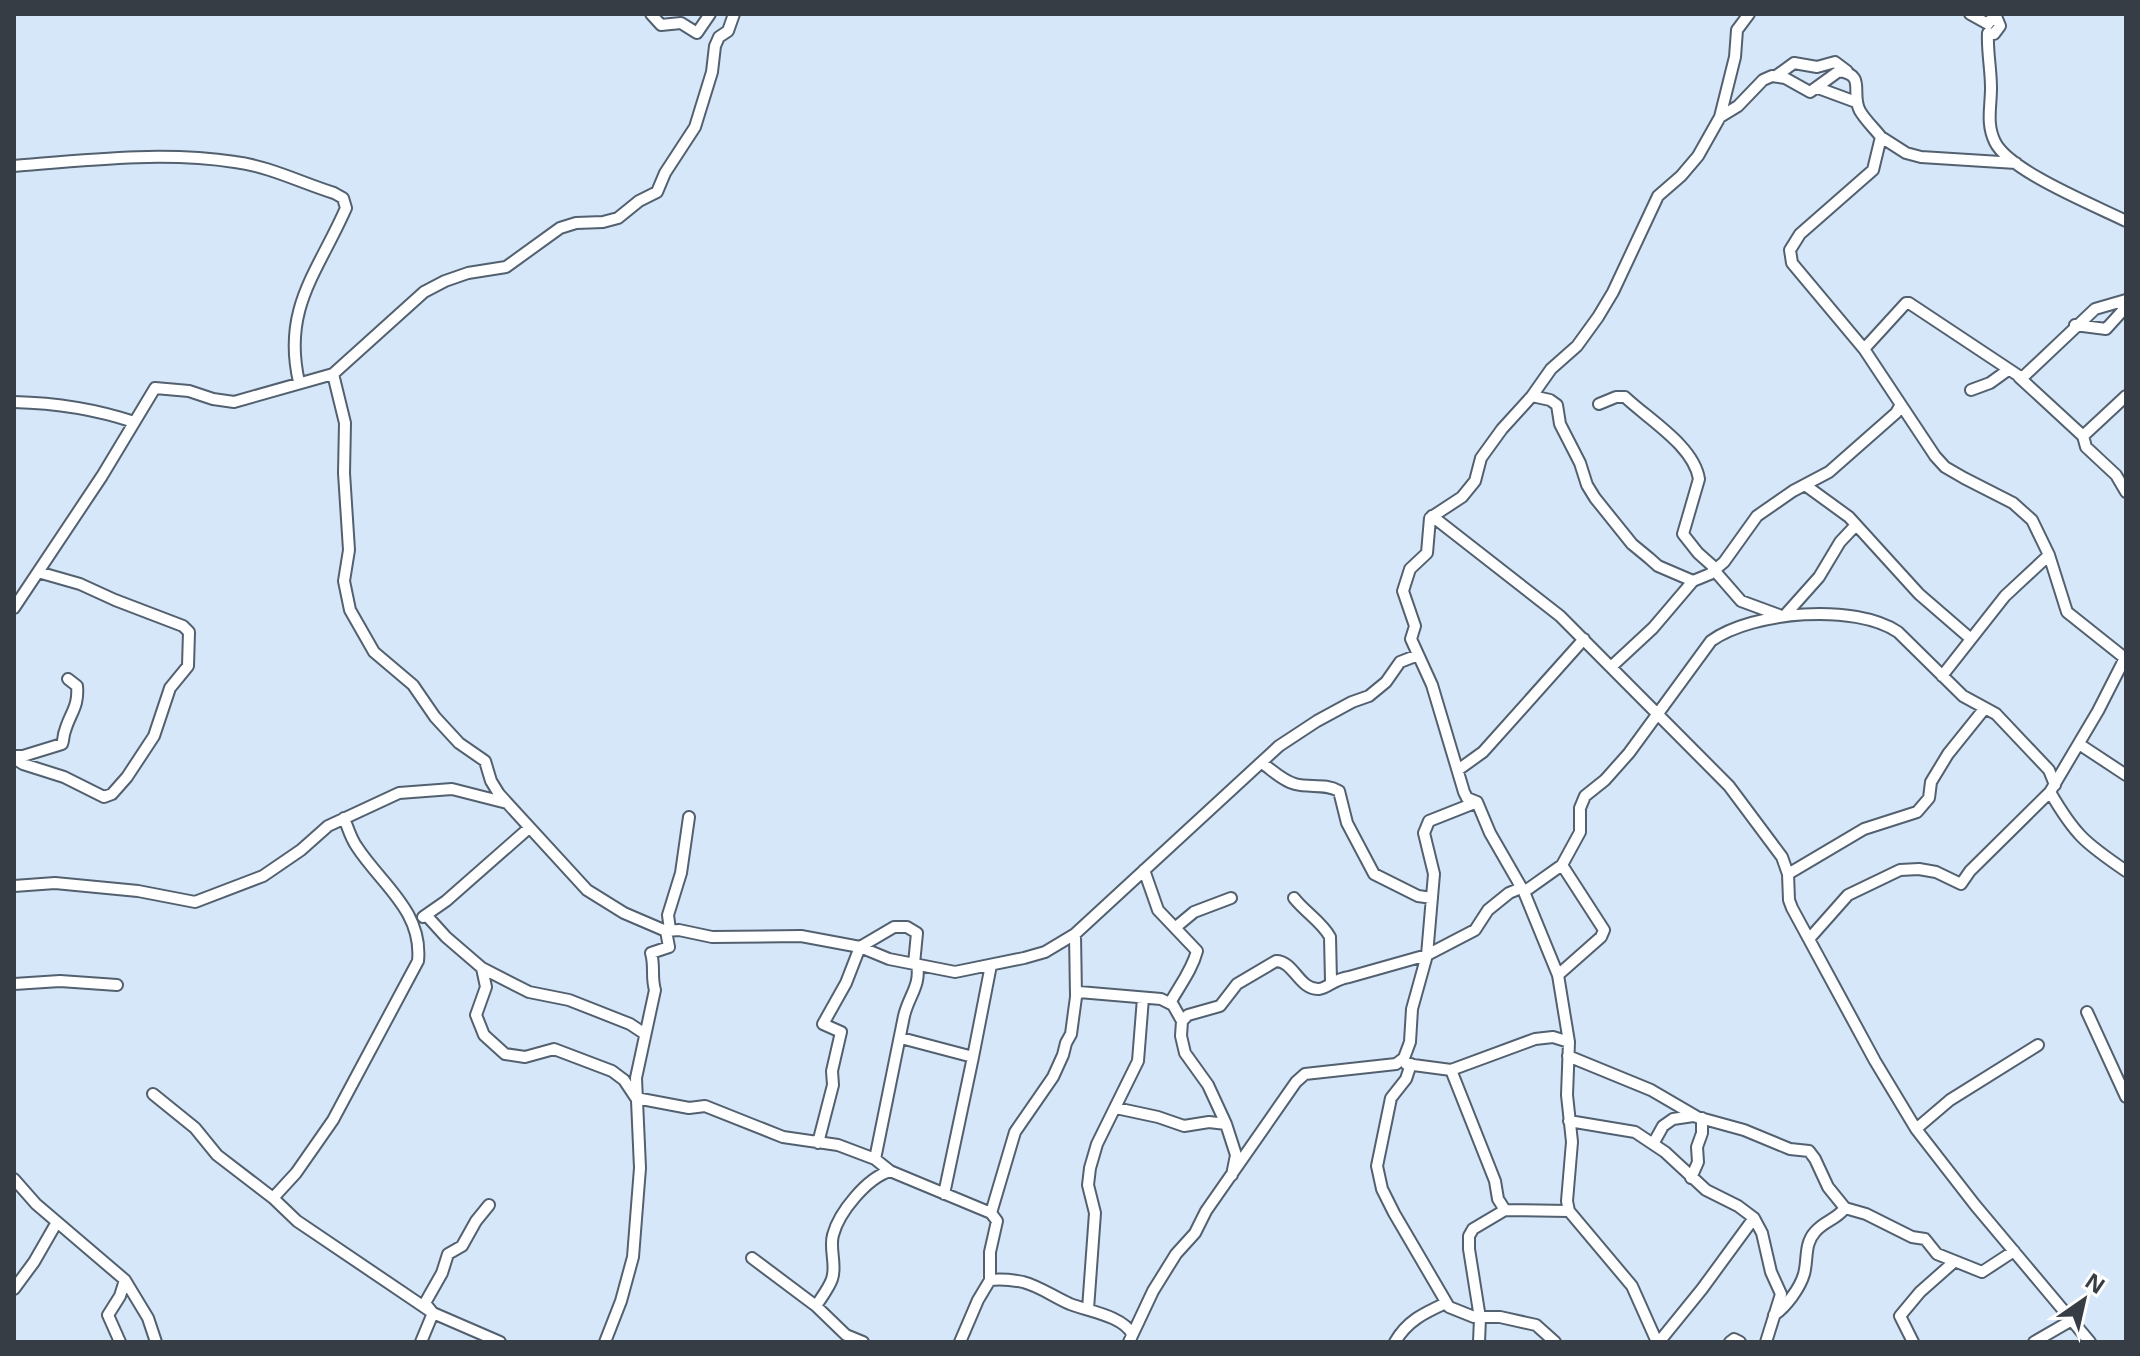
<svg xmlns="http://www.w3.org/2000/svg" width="2140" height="1356" font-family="'Open Sans',sans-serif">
  <rect width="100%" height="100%" fill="#d6e7f9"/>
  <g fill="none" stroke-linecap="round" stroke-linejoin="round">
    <g stroke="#52606f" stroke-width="14">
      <path id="minor" d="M651,14L661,25L681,23L697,33L710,14
        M1970,14L1988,24L1995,14
        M1995,14L2000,26L1994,34L1988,33C1987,51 1991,69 1991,88C1991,107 1986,124 1995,142C2009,171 2096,206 2126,221
        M1776,76L1794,63L1817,67L1835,62L1847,71
        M1818,88L1856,102
        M1720,117L1738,106L1763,80L1772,76L1785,78L1810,92L1839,71C1867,75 1850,93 1860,111C1866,121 1874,128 1881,137L1873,170L1800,234L1790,250L1792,263L1864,349L1935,456L1945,467L1964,478L2013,503L2032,520L2049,555L2067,612L2126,659
        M1881,137L1906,153L1921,157L2016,163
        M14,166C86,160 162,151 235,162C268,166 302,183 334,193L343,198L346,208C318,272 282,308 299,382
        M2075,325L2106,329L2126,307
        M1864,349L1906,303H1909L2022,378L2095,309L2126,300
        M333,374L345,423L344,473L349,550L344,581L350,610L374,652L413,685L435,717L459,743L485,761L491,781L499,794L587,890L624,913L666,931L669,947L651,953C655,966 651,977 655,990L636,1078L640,1168L633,1257L621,1301L605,1342
        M2019,377L2083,436L2086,447L2116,475L2126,492
        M1971,390L1990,383L2008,370
        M1532,396L1550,400L1557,405L1560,424L1580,463L1587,485L1595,498L1632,544L1649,558L1658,566L1693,581
        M14,402C56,403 95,409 134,422
        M1599,404L1616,397H1625C1648,419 1694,446 1699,479L1683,534L1698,553L1716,569
        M2083,436L2126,396
        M1805,485L1849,517L1919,594L1971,639
        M1432,516L1560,616L1729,786L1782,857L1788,874L1789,900L1792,908L1875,1061L1916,1129L1975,1205L2090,1342
        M1714,570L1741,601L1779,615
        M14,608L102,476L155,388L189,391L213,399L234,402L333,374L424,292L445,281L468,273L506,267L560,228L576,223L603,222L618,218L639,201L657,192L665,173L695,127L712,72L715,46L719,37L728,31L734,14
        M1786,614L1819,577L1840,542L1856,525
        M1611,667L1653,628L1693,581L1710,574L1724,562L1757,516L1793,491L1829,472L1896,413L1900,406
        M1942,676L2005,596L2049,555
        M2079,744L2126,775
        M14,756H23L62,744C64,740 63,735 65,731C70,713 79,707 77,686L68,679
        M14,758L23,764L64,777L104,797L112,794L127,777L154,736L170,688L188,666L189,632L183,626L115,600L80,584L38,572
        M1262,763C1272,770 1283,781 1295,784C1310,788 1325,783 1339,791L1347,823L1374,874L1418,896L1432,898
        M1458,770L1483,752L1584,639
        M2050,792C2075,835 2085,843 2126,871
        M1144,870L1158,910L1197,951C1192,970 1180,985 1170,1003
        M1788,874L1864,829L1917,812L1929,798L1931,782L1948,754L1985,708
        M14,886L55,883L138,891L195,902L263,876L301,850L328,826L399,793L452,789L507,803
        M1524,892L1562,865L1580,832V808L1585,796L1605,780L1629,753L1711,641C1753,611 1855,603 1898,632L1963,696L1996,714L2049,770L2055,785
        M1294,898C1305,912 1322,922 1330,937L1331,981
        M427,916L446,937L482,968L486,987L476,1015L484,1035L505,1054L525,1057L554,1049L612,1071L624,1080L636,1098L689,1108L705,1106L783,1137L838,1145L875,1159L890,1171L991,1213
        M423,917L446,901L529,828
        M1176,927L1194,912L1231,898
        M670,930L668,915L681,873L689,817
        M666,931L679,930L712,937L801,936L860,947L889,959L955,972L1024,958L1045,952L1075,934L1279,746L1317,721L1352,702L1369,696L1386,682L1400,662L1418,655
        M1075,934L1076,996
        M1809,939L1848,895L1900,870L1919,869L1936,872L1961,884L1970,871L2050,792L2098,711L2125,658
        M482,968L529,992L569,1000L630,1024L645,1034
        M1558,975L1601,937L1604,930L1562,865
        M14,984L60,981L117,985
        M2087,1012L2126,1097
        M1182,1021L1188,1015L1220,1006L1237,984L1276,961C1294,961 1299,990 1319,989C1328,988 1334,979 1349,977L1427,955L1475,930L1488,910L1509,893L1521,888
        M901,1038L973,1057L944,1194
        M1568,1056L1651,1090L1699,1118
        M973,1057L991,965
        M1404,1058L1410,1042L1412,1009L1427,955L1434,874L1424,833L1429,821L1477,802
        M1411,1064L1406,1079L1391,1098L1377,1166L1382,1189L1394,1213L1449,1307L1474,1317H1500L1536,1325L1555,1342
        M1451,1070L1535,1039L1553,1037L1569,1042
        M153,1094L195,1128L217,1155L273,1198L297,1221L433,1313L500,1342
        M1116,1108L1158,1117L1184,1126L1209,1122L1226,1124
        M1569,1121L1635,1132L1665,1152L1706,1190L1738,1206L1754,1218L1762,1233L1771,1272L1781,1294L1766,1342
        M1916,1129L1950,1100L2038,1045
        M818,1143L833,1085L832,1071L841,1032L823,1024L846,983L860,947L894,927H907L917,933L914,964
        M1653,1144L1663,1126L1673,1119L1693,1116L1744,1130L1790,1149L1809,1151L1815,1159L1828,1187L1845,1208L1866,1214L1912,1237L1925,1239L1937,1254L1982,1272L2014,1251
        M875,1159L904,1016C909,995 921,986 917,964
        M1691,1178L1698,1162L1697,1147L1702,1133V1118
        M14,1179L36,1204L125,1280L148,1318L156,1342
        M273,1198L296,1173L333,1120L418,961C423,911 381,884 357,847C351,839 348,828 344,818
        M752,1258L816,1306L846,1335L863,1342
        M990,1280C1001,1279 1013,1280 1023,1282C1039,1286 1054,1297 1070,1304C1088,1311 1123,1316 1132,1334
        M14,1289L34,1262L57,1222
        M816,1306C821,1298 829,1288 832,1279C837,1265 829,1249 833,1235C839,1212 867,1178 890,1171
        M1088,1309L1095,1213L1088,1185L1090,1168L1097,1144L1138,1061L1143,998
        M1774,1315C1786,1307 1800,1288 1804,1274C1808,1260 1804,1244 1815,1232C1824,1221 1836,1220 1845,1208
        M120,1342L108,1315L120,1296L125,1280
        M421,1342L433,1313L425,1303L442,1273L448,1254L462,1246L476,1221L489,1205
        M960,1342L978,1300L990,1280V1252L997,1221L991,1213L1015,1132L1053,1077L1063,1055L1066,1043L1071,1034L1076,997L1079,992L1161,999L1173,1005L1182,1021L1181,1036L1185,1053L1208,1085L1226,1124L1236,1155L1232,1175
        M1129,1342L1153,1291L1176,1254L1195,1233L1206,1211L1296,1082L1305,1074L1396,1064L1404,1058L1406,1064L1451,1070L1495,1181L1498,1199L1505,1210
        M1395,1342C1407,1321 1424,1313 1446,1303
        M1479,1342L1480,1318L1469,1249V1236L1473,1229L1505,1210L1569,1211
        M1657,1342L1632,1286L1569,1211L1567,1201L1572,1142L1567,1095L1569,1042L1558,975L1524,892L1490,833L1477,802L1467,798L1464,792L1432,685L1411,639L1415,626L1403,591L1410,569L1427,553L1430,518L1462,497L1475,481L1481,458L1502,429L1532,396L1551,369L1577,346L1598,317L1613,292L1658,196L1681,176L1698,156L1720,117L1735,57L1737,30L1749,14
        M1659,1342L1702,1289L1754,1218
        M1730,1342L1734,1339L1740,1342
        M1913,1342L1900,1316L1920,1292L1955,1261
        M2034,1342L2072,1320"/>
    </g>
    <use href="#minor" stroke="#fff" stroke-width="10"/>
  </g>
  <rect width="2140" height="1356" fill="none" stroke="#373d44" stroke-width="32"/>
  <g transform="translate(2084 1300) rotate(34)" stroke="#ffffff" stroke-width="6" paint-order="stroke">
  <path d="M0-6L14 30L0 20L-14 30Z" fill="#373d44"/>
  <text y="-12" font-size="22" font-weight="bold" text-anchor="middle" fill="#373d44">N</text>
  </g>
</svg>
